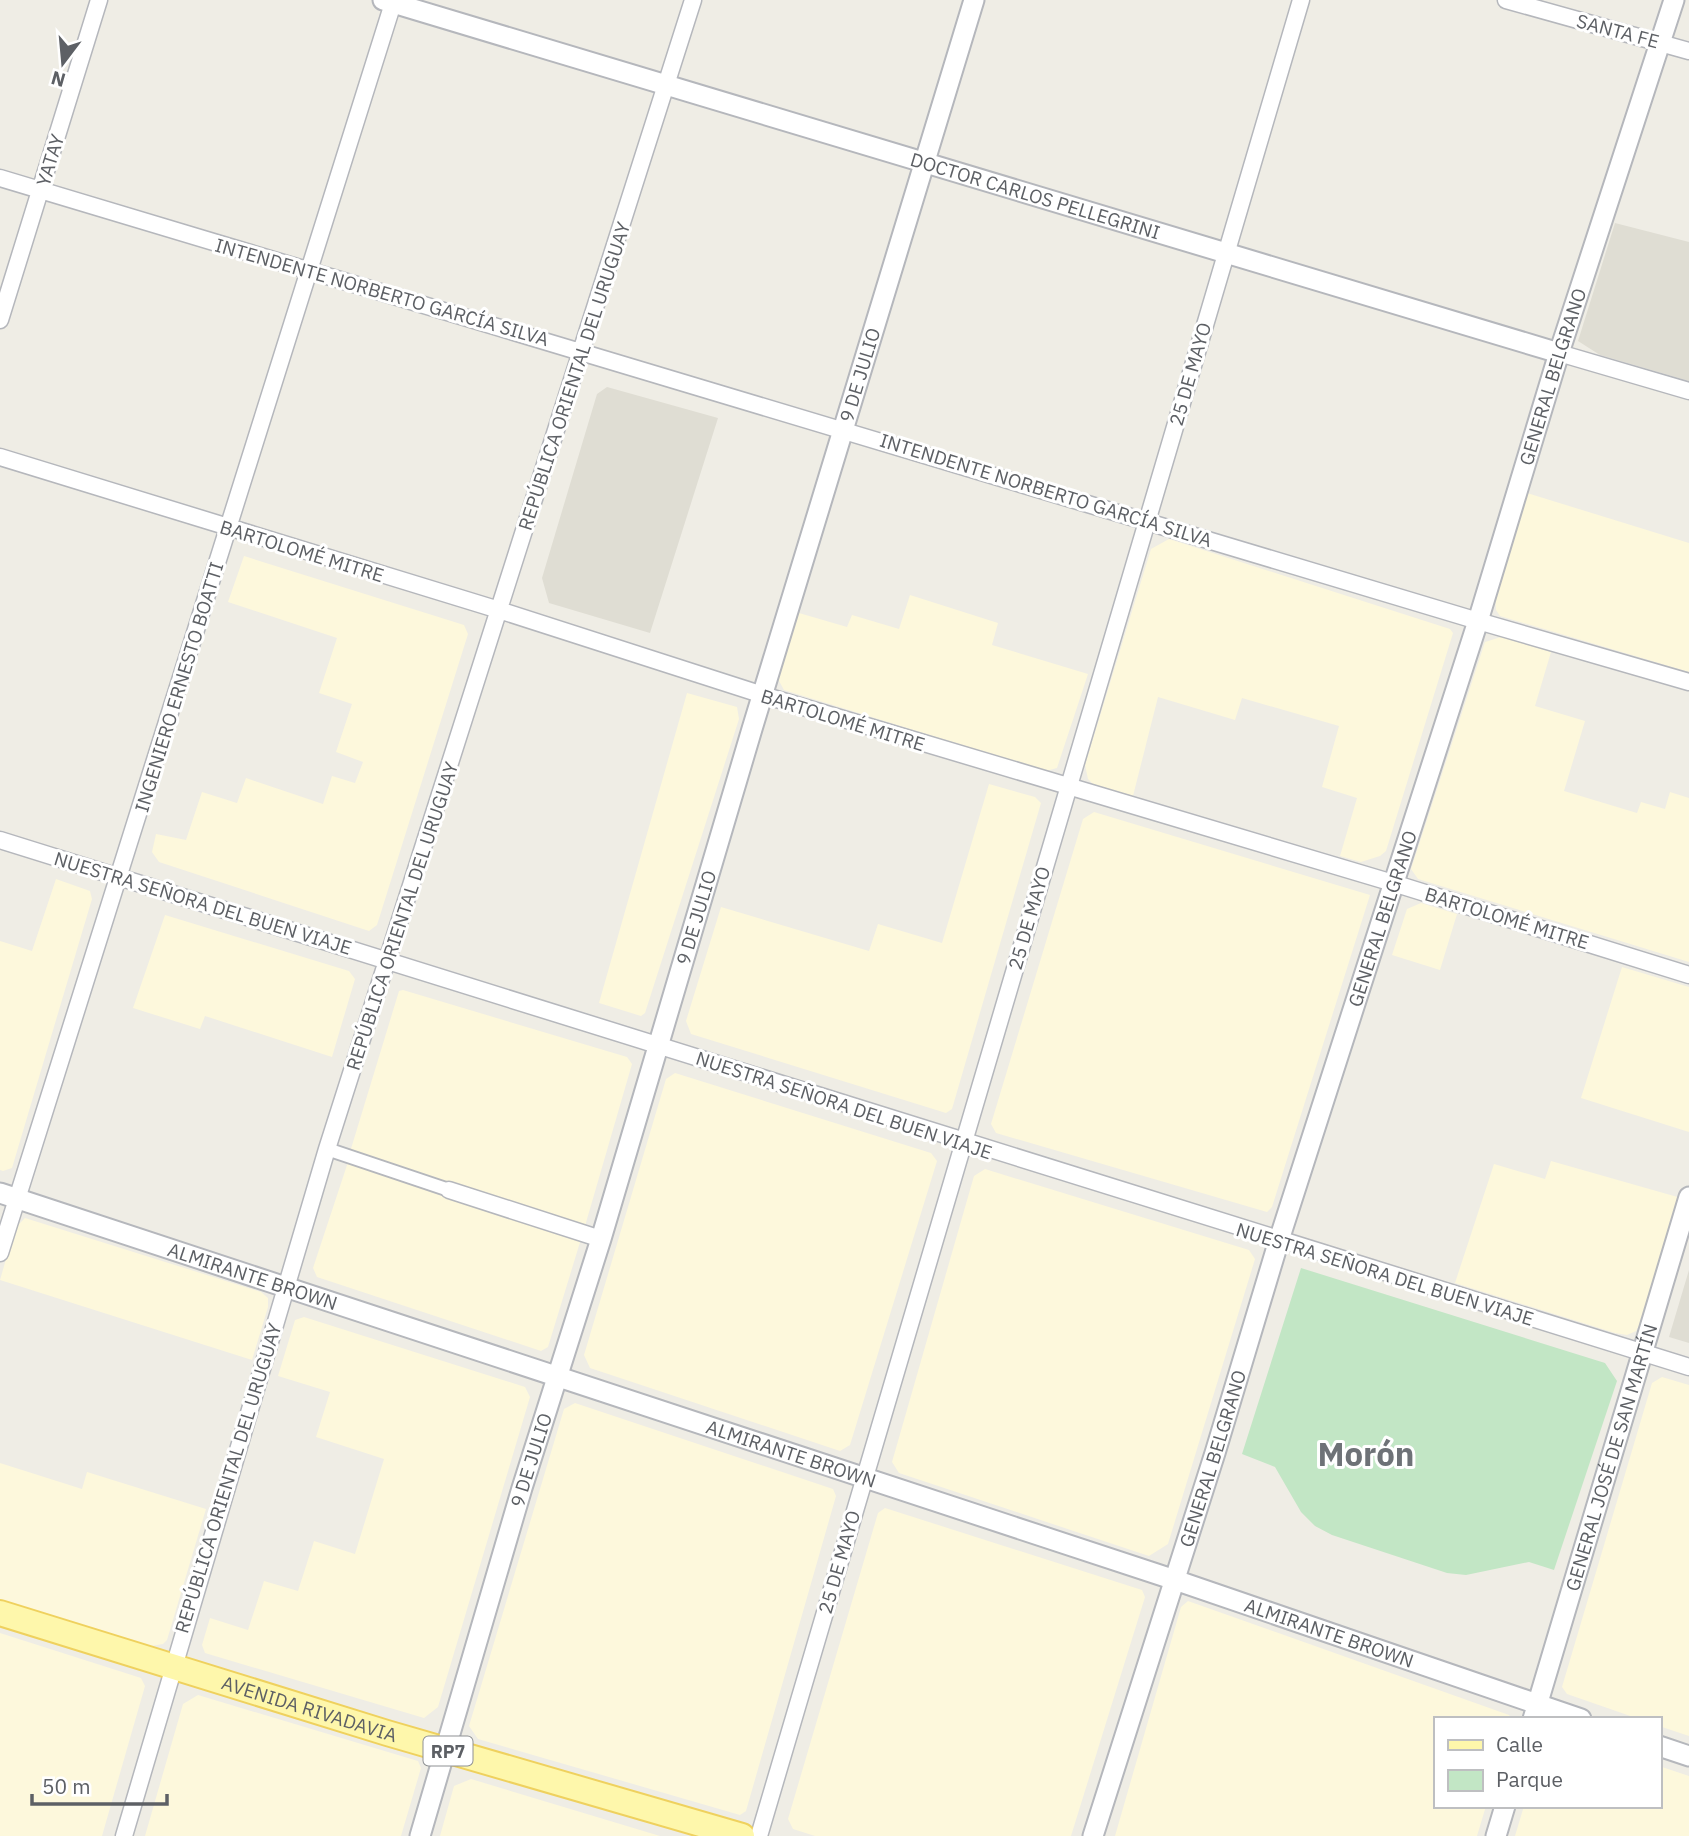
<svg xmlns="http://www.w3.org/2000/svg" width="1689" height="1836" font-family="'IBM Plex Sans',sans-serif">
  <rect width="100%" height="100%" fill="#efede5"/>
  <path fill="#fdf8dc" d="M1527,493L1689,543V672L1500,616L1496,610L1495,595Z
    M1169,539L1450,629L1453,633L1386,851L1380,856L1361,862L1340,856L1357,798L1322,787L1339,726L1242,698L1235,720L1158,697L1133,796L1093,784L1088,779L1085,765L1151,549Z
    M244,556L464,625L468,634L377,925L369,931L159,862L152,852L156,834L186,840L202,792L237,803L246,778L323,804L332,776L355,783L363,762L336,752L352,704L319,693L337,638L228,602Z
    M910,595L998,623L992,645L1088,674L1057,768L1046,771L784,690L778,679L799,613L847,627L852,615L899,629Z
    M1501,637L1551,652L1535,706L1585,721L1564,791L1637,813L1641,802L1665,809L1670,792L1689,798V962L1418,879L1411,869L1485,642Z
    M687,693L737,707L739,719L645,1013L641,1016L599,1003Z
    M989,784L1035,797L1041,803L952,1109L946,1113L691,1034L686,1021L721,907L869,951L878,924L942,943Z
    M1094,812L1370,895L1272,1207L1267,1212L996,1133L991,1124L1083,819Z
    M56,879L90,891L92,899L12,1168L3,1171L0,1170V941L32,951Z
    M1421,903L1457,914L1440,970L1392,955L1407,909Z
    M165,915L349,971L355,979L332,1057L205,1016L200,1029L133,1008Z
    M1622,967L1689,987V1132L1581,1098Z
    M403,990L627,1057L632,1064L585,1226L350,1152L399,991Z
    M675,1073L931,1153L937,1161L850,1445L840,1451L590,1368L584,1355L666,1079Z
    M1551,1161L1681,1198L1641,1322L1636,1331L1627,1335L1615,1333L1455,1283L1494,1164L1545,1179Z
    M348,1162L581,1239L548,1347L541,1351L317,1277L313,1268Z
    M985,1169L1249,1250L1255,1259L1168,1544L1149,1556L899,1473L892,1462L974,1176Z
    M25,1218L261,1292L268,1298V1307L252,1360L0,1280L15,1228Z
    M304,1317L525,1387L530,1397L438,1707L424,1718L205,1653L202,1645L210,1618L248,1630L264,1581L298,1591L314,1541L355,1554L384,1459L316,1437L330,1392L278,1376L295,1320Z
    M1662,1377L1689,1385V1736L1659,1726V1719H1639L1567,1694L1562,1687L1652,1383Z
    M575,1403L833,1489L836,1496L746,1811L740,1815L478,1739L469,1726L564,1409Z
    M0,1463L82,1489L87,1472L206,1509L167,1640L163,1644L151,1646L0,1600Z
    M885,1508L1142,1590L1145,1597L1071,1836H815L793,1829L788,1819L878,1513Z
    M1188,1601L1509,1715L1512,1719H1435V1806H1486L1477,1836H1115L1181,1607Z
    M0,1633L141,1678L145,1686L102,1836H0Z
    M198,1695L418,1761L421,1768L401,1836H145L183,1704Z
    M1659,1766L1689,1776V1836H1515L1524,1806H1659Z
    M471,1779L660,1836H440L454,1786Z"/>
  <path fill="#dfddd3" d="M1615,223L1689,242V381L1600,355L1578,341Z
    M607,387L718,418L650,633L549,603L542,578L597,394Z
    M1689,1270V1343L1669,1337Z"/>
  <path fill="#c2e6c5" d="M1301,1268L1605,1363L1617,1381L1554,1570L1529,1562L1466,1575L1447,1573L1332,1535L1315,1526L1301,1512L1275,1467L1242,1454Z"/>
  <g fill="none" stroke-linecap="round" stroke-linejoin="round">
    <g stroke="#b5b7bc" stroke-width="16">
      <path id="pedestrian" d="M327,1149L449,1190"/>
    </g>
    <g stroke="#b5b7bc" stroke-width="19">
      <path id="minor" d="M1506,0L1689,51
        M0,178L1478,621L1689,682
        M0,320L99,0
        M1559,353L1689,391
        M0,457L499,610L763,695L1393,883L1689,975
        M0,840L1689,1367
        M449,1190L601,1239
        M0,1253L394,0
        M124,1836L327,1149L693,0
        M759,1836L1301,0"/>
    </g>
    <g stroke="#b5b7bc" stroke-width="23">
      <g id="tertiary">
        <path id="s1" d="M383,0L1559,353"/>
        <path id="s2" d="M0,1193L1175,1580L1581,1719"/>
        <path id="s3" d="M1533,1719L1689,1197"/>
        <path d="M1659,1746L1689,1756"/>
        <path id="s4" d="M420,1836L522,1488L601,1239L752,729L974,0"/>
        <path id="s5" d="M1093,1836L1215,1453L1279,1240L1478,621L1559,353L1674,0"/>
        <path d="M1496,1836L1505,1806"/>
      </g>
    </g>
    <g stroke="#efd15e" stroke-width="28">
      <g id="primary">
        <path id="s6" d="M0,1613L387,1733L742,1836"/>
      </g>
    </g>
    <use href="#pedestrian" stroke="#fff" stroke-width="12"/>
    <use href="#minor" stroke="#fff" stroke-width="16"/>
    <use href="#tertiary" stroke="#fff" stroke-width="19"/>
    <use href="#primary" stroke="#fef7ab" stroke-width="24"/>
  </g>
  <g text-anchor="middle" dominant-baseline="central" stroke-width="6" stroke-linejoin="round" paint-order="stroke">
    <rect fill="#fff" stroke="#8e9093" stroke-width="2" x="423.5" y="1736.5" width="49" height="29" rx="5"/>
    <g font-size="18" font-weight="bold" fill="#5d6065">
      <text x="448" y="1751">RP7</text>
    </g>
    <g font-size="19" fill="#5d6065" stroke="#fff">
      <text transform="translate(1618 31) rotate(15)">SANTA FE</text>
      <text transform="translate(50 160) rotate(-73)">YATAY</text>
      <text stroke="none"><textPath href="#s1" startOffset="681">DOCTOR CARLOS PELLEGRINI</textPath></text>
      <text transform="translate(382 292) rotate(16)">INTENDENTE NORBERTO GARCÍA SILVA</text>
      <text transform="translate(1190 374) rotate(-74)">25 DE MAYO</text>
      <text stroke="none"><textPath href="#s4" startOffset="1526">9 DE JULIO</textPath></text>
      <text transform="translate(574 376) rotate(-72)">REPÚBLICA ORIENTAL DEL URUGUAY</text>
      <text stroke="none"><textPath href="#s5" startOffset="1530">GENERAL BELGRANO</textPath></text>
      <text transform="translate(1046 490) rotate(17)">INTENDENTE NORBERTO GARCÍA SILVA</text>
      <text transform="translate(302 551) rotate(17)">BARTOLOMÉ MITRE</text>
      <text transform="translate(179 687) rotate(-73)">INGENIERO ERNESTO BOATTI</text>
      <text transform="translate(843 720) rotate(17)">BARTOLOMÉ MITRE</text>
      <text transform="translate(203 903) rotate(17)">NUESTRA SEÑORA DEL BUEN VIAJE</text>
      <text transform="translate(402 916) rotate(-72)">REPÚBLICA ORIENTAL DEL URUGUAY</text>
      <text stroke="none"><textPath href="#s4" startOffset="959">9 DE JULIO</textPath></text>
      <text transform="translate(1029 918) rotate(-74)">25 DE MAYO</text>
      <text stroke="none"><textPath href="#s5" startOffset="962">GENERAL BELGRANO</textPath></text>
      <text transform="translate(1507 918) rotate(17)">BARTOLOMÉ MITRE</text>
      <text transform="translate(844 1105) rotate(18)">NUESTRA SEÑORA DEL BUEN VIAJE</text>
      <text transform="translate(1385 1274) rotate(17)">NUESTRA SEÑORA DEL BUEN VIAJE</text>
      <text stroke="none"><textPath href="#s2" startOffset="266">ALMIRANTE BROWN</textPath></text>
      <text stroke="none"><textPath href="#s2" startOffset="833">ALMIRANTE BROWN</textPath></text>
      <text stroke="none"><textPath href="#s5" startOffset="396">GENERAL BELGRANO</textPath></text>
      <text stroke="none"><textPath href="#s3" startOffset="273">GENERAL JOSÉ DE SAN MARTÍN</textPath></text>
      <text stroke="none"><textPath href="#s4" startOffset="392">9 DE JULIO</textPath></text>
      <text transform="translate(228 1478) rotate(-73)">REPÚBLICA ORIENTAL DEL URUGUAY</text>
      <text transform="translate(839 1562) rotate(-74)">25 DE MAYO</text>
      <text stroke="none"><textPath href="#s2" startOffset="1400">ALMIRANTE BROWN</textPath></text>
      <text stroke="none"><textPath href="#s6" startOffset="324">AVENIDA RIVADAVIA</textPath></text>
    </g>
    <g font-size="33" font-weight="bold" fill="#6e7277" stroke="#fff">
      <text x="1366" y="1453">Morón</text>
    </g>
  </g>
  <rect x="1434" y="1717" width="228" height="91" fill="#ffffff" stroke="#bebfc1" stroke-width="2"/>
  <rect x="1448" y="1740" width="35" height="10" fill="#fef7ab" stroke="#bebfc1" stroke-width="2"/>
  <text x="1496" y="1752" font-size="21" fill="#5d6065">Calle</text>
  <rect x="1448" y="1770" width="35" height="21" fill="#c2e6c5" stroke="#bebfc1" stroke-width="2"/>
  <text x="1496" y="1787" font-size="21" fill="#5d6065">Parque</text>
  <g transform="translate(63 63) rotate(196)" stroke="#ffffff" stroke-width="5" paint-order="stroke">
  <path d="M0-5L12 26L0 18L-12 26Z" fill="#5d6065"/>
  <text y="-10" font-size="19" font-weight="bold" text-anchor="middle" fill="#5d6065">N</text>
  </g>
  <path d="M32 1794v10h135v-10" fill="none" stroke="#5d6065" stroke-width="3.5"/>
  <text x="42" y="1794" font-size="21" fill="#5d6065" stroke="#ffffff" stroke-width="5" paint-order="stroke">50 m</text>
</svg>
